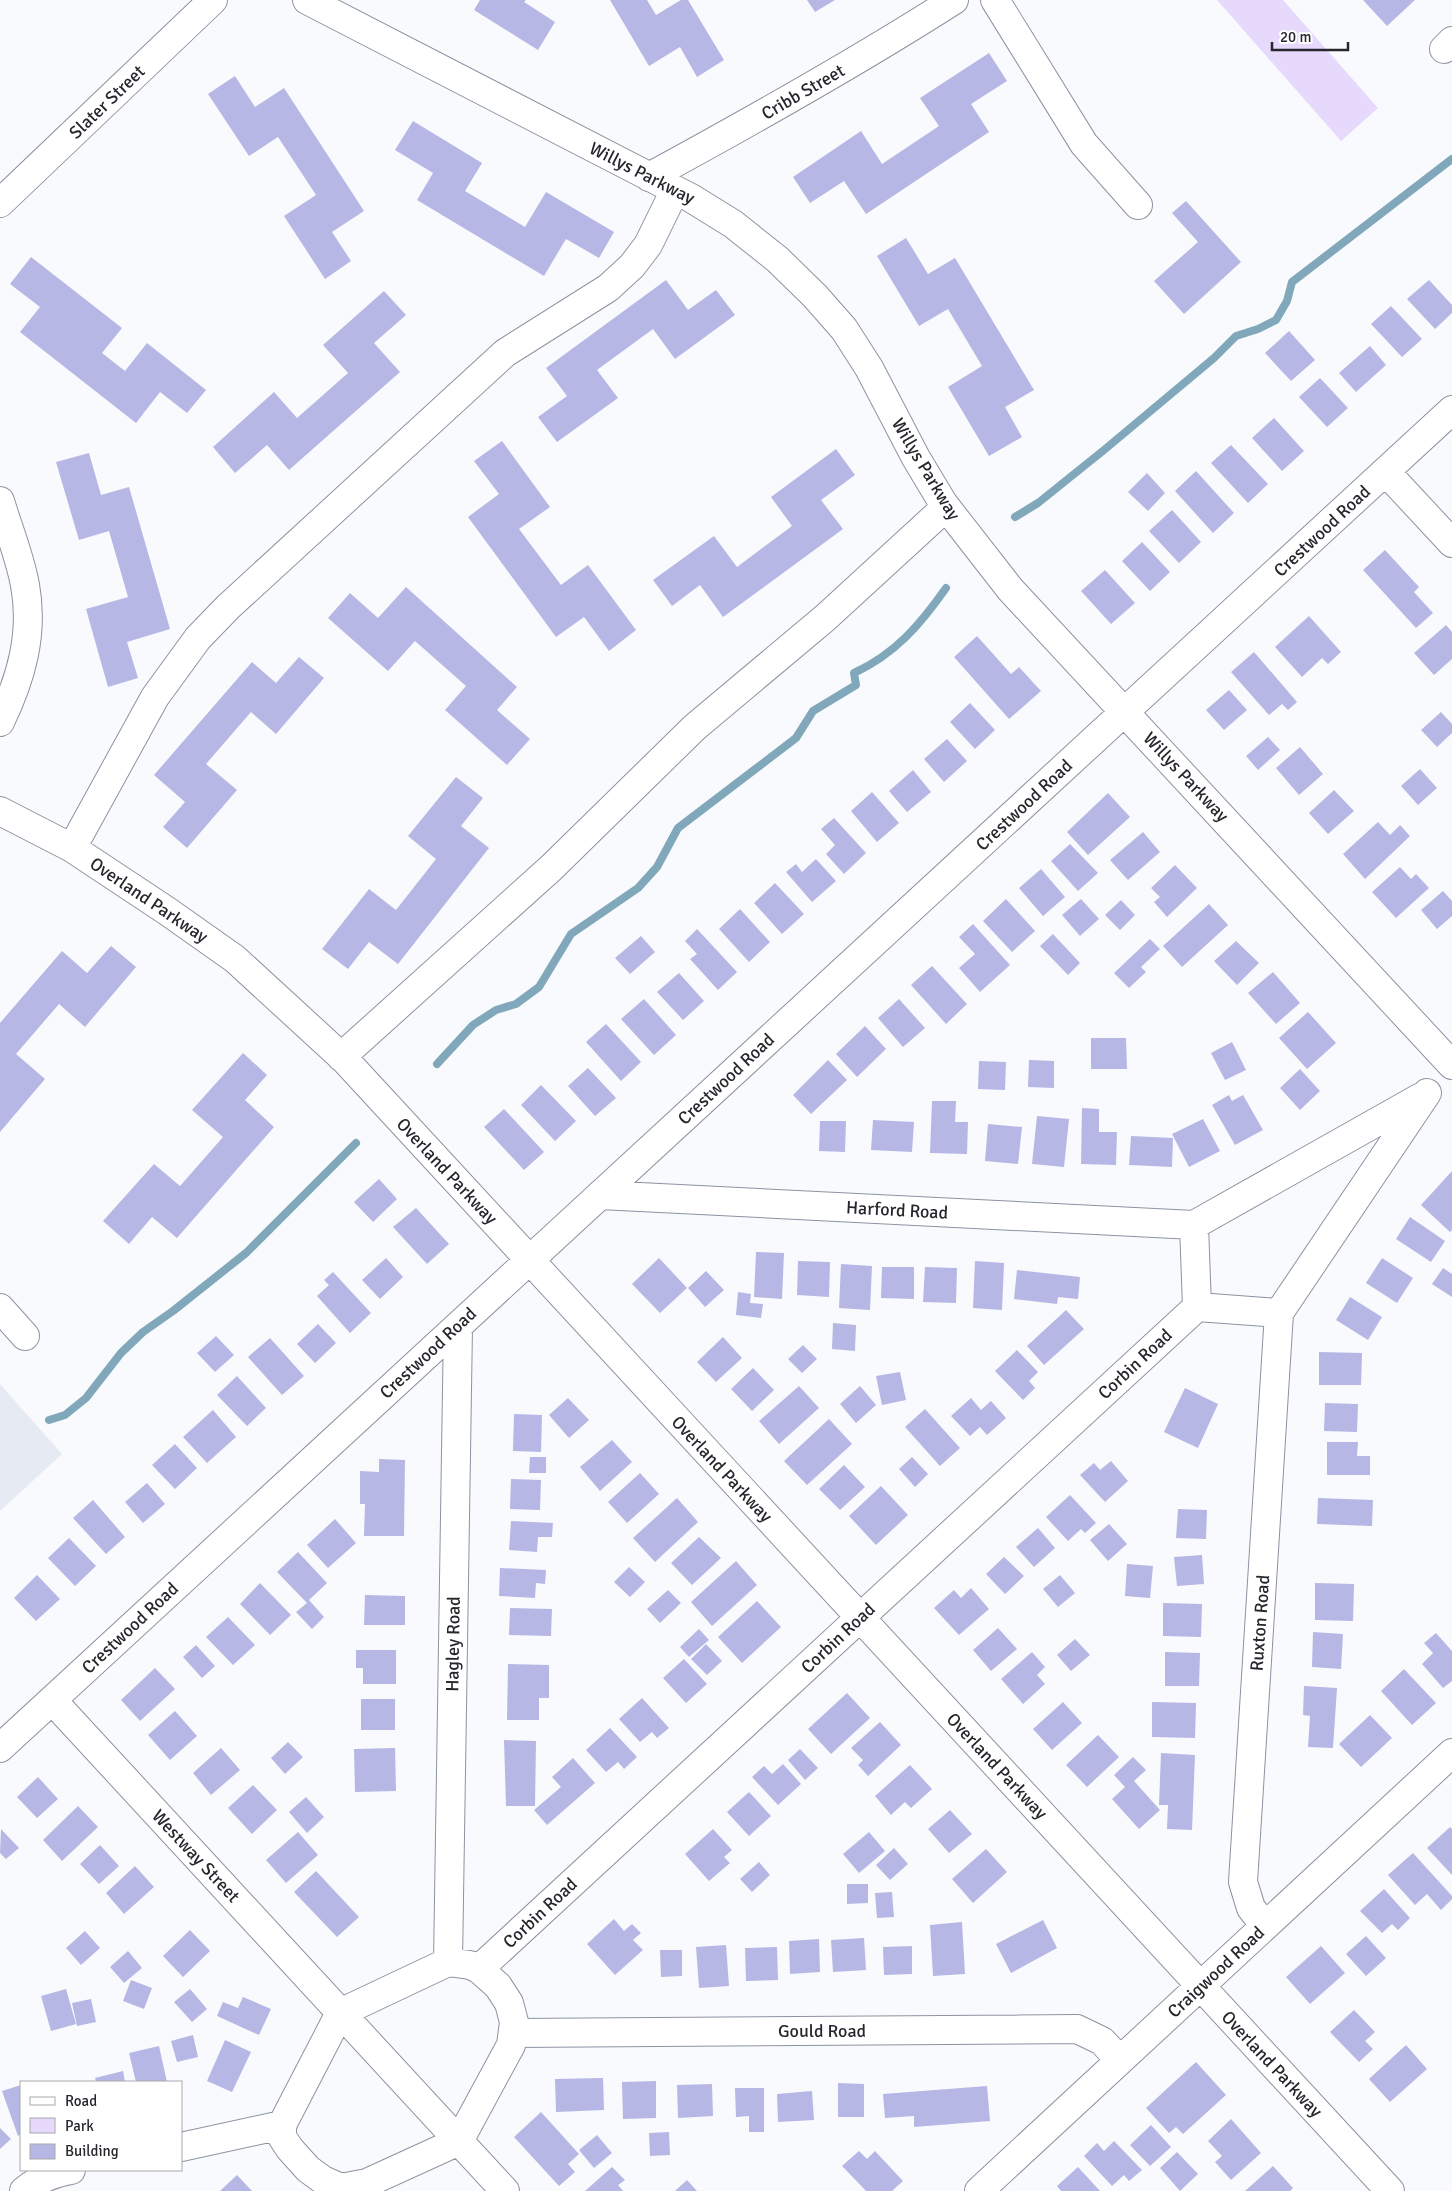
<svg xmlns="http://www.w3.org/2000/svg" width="1452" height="2191" font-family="Signika,sans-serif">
  <rect width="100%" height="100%" fill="#f9fafd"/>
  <path fill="#e6ebf3" d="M0,1384L62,1454L0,1511Z"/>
  <path fill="#e7d9fc" d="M1217,0H1283L1378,108L1341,141Z"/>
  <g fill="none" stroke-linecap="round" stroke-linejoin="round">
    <path stroke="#81a8ba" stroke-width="8" d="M1015,517L1038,503L1104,450L1214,358L1236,336L1258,329L1276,320L1287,301L1292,282L1452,159
      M437,1064L473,1025L496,1010L516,1004L539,987L571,934L638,888L657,867L678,828L796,738L813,711L856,685L854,673C895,654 920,625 946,588
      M49,1420L65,1415L86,1398L121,1353L143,1332L173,1311L246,1253L356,1143"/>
  </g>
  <path fill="#b6b7e5" d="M480,0H526L524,2L555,22L538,50L474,10Z
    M610,0H647L656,15L681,0H688L724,60L697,77L680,47L649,66Z
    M807,0H835L815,12Z
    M1363,0H1415L1387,26Z
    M989,53L1007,81L971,104L989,132L866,214L844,181L810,203L793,177L861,131L882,164L939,126L920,98Z
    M235,76L255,107L284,88L364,211L332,232L351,261L325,279L284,216L316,195L278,137L249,156L208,94Z
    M413,121L482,163L465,191L525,227L546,192L614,232L599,258L566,239L544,276L417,200L433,173L395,150Z
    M1186,201L1241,262L1184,314L1154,281L1198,242L1172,213Z
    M906,238L928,274L955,258L1034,390L1005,407L1022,437L989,456L948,387L982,366L948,309L919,326L877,256Z
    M31,257L122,328L102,353L125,371L147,343L206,390L187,413L160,392L136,423L20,332L40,307L10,284Z
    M666,280L688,310L716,290L735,315L675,359L653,329L597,370L618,398L557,442L538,417L567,396L546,368Z
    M1429,280L1452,305V313L1435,329L1407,299Z
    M384,291L406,315L374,343L400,372L289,470L267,445L235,473L213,447L274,392L297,418L348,373L323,345Z
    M1391,306L1422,339L1402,357L1371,324Z
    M1289,331L1315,360L1291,381L1265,353Z
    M1370,346L1386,365L1356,392L1339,373Z
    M1320,378L1348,408L1327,427L1299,397Z
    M1274,418L1304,451L1282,471L1252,438Z
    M502,441L550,507L519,529L561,585L588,565L636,630L609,651L584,617L556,637L468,517L499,494L474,461Z
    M1231,445L1268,484L1248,503L1211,463Z
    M836,449L855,475L821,500L843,529L723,617L700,585L672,606L653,580L714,536L737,567L792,526L771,497Z
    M89,453L101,495L129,487L170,629L127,642L138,678L108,687L86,609L128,597L109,531L79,540L56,462Z
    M1196,471L1234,513L1213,533L1175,491Z
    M1147,473L1165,493L1148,511L1128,492Z
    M1172,510L1201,542L1179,563L1149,531Z
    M1142,542L1170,572L1150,591L1122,561Z
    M1385,550L1419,587L1414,592L1433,613L1416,628L1363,570Z
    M1105,570L1135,603L1111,624L1081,591Z
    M406,587L517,687L497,710L530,739L507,765L445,710L466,686L415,641L388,671L328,618L350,593L378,618Z
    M1309,616L1341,652L1328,664L1322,658L1302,677L1275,647Z
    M1446,625L1452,632V659L1434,675L1414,653Z
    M977,636L1011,674L1019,667L1041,691L1009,719L954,657Z
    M1254,652L1297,702L1288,710L1282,704L1269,715L1231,672Z
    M299,657L324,678L276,734L251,712L206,764L237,790L187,848L163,827L185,802L154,775L252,662L276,683Z
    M1229,690L1247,710L1224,730L1206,710Z
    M970,703L995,730L975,749L950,722Z
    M1441,712L1452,724V733L1437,747L1421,730Z
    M1268,737L1280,750L1258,770L1246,756Z
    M947,739L967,761L944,782L924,759Z
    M1300,747L1323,774L1299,795L1276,768Z
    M1420,769L1437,788L1418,805L1401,786Z
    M913,770L931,792L907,812L889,791Z
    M456,777L483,798L461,826L489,848L398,964L369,942L348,969L322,949L369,889L396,910L436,859L408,836Z
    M1334,790L1354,811L1328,834L1309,813Z
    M872,792L899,823L877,842L851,811Z
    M1108,793L1130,817L1088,855L1067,832Z
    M834,818L866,853L844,874L826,854L835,845L821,829Z
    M1378,822L1390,835L1400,825L1410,836L1365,879L1343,854Z
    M1143,832L1160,852L1128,880L1110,860Z
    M1070,844L1098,873L1078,891L1051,861Z
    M816,859L836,881L812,902L786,872L796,864L802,872Z
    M1175,865L1197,888L1167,917L1154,902L1160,897L1151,888Z
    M1400,867L1411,879L1416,874L1429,888L1396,918L1372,892Z
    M1041,869L1065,897L1043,916L1019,888Z
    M775,883L804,914L782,934L754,903Z
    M1443,891L1452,901V916L1437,929L1421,910Z
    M1006,899L1035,931L1012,952L983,921Z
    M1081,899L1099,919L1080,936L1062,915Z
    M1121,900L1135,915L1120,930L1105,915Z
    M1209,904L1228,925L1182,967L1163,946Z
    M740,909L770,942L749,962L719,929Z
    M973,924L1010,965L980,992L959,968L975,954L959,937Z
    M697,929L737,972L718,990L690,959L697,954L685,941Z
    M1053,934L1080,963L1068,975L1040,946Z
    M641,936L655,952L630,974L615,958Z
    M1150,939L1160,949L1141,967L1146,972L1129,988L1114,973Z
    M1236,941L1259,963L1237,985L1214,961Z
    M111,946L136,967L85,1027L59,1004L16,1054L45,1079L0,1132V1023L62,951L87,973Z
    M932,966L967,1004L946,1024L911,985Z
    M1273,972L1300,1003L1276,1024L1248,993Z
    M679,973L704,1001L683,1020L657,992Z
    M644,999L676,1035L654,1055L621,1019Z
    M899,999L925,1028L903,1047L878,1018Z
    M1308,1012L1336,1043L1307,1069L1279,1038Z
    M606,1024L641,1062L621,1081L586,1042Z
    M865,1026L886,1049L857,1077L836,1054Z
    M1091,1038H1126L1127,1069H1091Z
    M1232,1042L1246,1070L1225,1080L1211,1053Z
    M243,1053L267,1075L245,1100L274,1127L177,1238L152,1217L129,1244L103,1221L154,1164L180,1186L223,1137L192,1110Z
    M828,1060L847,1080L811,1114L793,1095Z
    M1029,1060L1054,1061V1088L1028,1087Z
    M979,1061L1006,1062L1005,1090L978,1089Z
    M588,1068L616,1098L595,1116L568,1086Z
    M1300,1069L1320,1091L1300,1110L1280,1088Z
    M541,1085L576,1121L555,1141L521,1105Z
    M1229,1095L1232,1101L1243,1095L1263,1130L1235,1145L1212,1105Z
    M932,1101H956L955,1122H968L967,1154L930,1153Z
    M1082,1108L1099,1109V1132H1117L1116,1165L1081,1164Z
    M504,1109L544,1152L524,1170L484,1127Z
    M1037,1116L1069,1119L1064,1167L1032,1164Z
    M1203,1119L1220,1151L1189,1167L1172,1134Z
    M873,1120L914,1122L912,1152L871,1150Z
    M820,1121H846L845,1152L819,1151Z
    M988,1124L1022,1127L1018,1164L985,1161Z
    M1131,1136L1173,1138L1172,1167L1129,1165Z
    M1452,1171V1230L1450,1232L1421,1205Z
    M379,1179L397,1199L373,1222L354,1202Z
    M416,1208L449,1244L427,1264L393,1227Z
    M1410,1217L1445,1241L1431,1262L1396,1239Z
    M756,1252L784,1253L782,1299L754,1297Z
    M386,1258L403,1277L380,1299L362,1280Z
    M659,1258L687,1288L660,1313L632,1284Z
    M1382,1258L1413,1278L1397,1303L1366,1283Z
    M798,1261L830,1262L829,1297L797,1295Z
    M975,1261L1004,1263L1002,1310L973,1308Z
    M841,1264L872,1266L870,1310L839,1308Z
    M882,1267H914V1299L881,1298Z
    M925,1267L957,1268L956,1303L923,1302Z
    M1443,1268L1452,1274V1297L1432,1284Z
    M1017,1270L1080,1277L1078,1299L1058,1297L1057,1304L1014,1299Z
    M706,1271L724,1290L705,1307L688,1288Z
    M333,1272L371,1313L350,1333L317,1296L329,1285L324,1280Z
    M738,1292L751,1294L750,1303L763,1304L761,1318L736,1315Z
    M1350,1297L1382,1317L1368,1340L1336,1320Z
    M1066,1310L1084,1329L1044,1365L1027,1346Z
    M833,1323L856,1325L855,1351L832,1349Z
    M318,1324L336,1343L315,1363L297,1344Z
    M216,1336L234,1355L215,1372L197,1353Z
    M723,1337L742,1358L716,1382L697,1362Z
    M270,1338L304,1376L282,1395L248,1357Z
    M803,1345L817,1359L802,1373L788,1359Z
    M1017,1350L1038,1372L1029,1381L1035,1388L1023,1400L995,1371Z
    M1319,1352L1362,1353L1361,1385H1319Z
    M753,1368L774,1390L752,1411L731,1389Z
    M900,1372L906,1400L882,1405L876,1376Z
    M237,1376L266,1408L247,1426L217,1395Z
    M799,1386L819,1408L779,1444L759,1421Z
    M860,1386L876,1405L856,1423L840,1404Z
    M1185,1388L1218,1404L1198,1448L1164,1432Z
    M568,1398L589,1420L569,1438L549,1415Z
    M971,1398L981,1410L991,1401L1006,1418L987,1435L980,1427L970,1436L951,1416Z
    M1325,1403L1358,1404L1357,1432L1324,1431Z
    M925,1409L960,1448L940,1466L905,1427Z
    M213,1410L236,1437L207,1463L183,1437Z
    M514,1414L542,1415L541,1452L513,1451Z
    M829,1419L852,1444L807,1485L784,1461Z
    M612,1440L632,1462L600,1491L580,1467Z
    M1327,1442H1358L1357,1456H1370V1475H1327Z
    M175,1444L197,1468L175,1489L152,1465Z
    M530,1457H546V1473H529Z
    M912,1457L928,1474L915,1487L899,1469Z
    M379,1459L405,1460L404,1536H364L365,1504H360V1471L379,1472Z
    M1111,1461L1128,1481L1105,1502L1080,1475L1094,1463L1100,1470Z
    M844,1465L865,1487L840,1510L819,1489Z
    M640,1473L659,1494L627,1523L608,1502Z
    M511,1479L541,1480L540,1510L510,1509Z
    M147,1483L165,1504L143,1523L125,1502Z
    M881,1486L908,1515L876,1545L849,1516Z
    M1070,1495L1096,1523L1085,1533L1081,1529L1068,1541L1046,1517Z
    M677,1498L698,1522L655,1562L633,1538Z
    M1318,1498L1373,1500L1372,1526L1317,1524Z
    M93,1500L125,1537L106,1554L73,1518Z
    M1178,1509L1207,1510L1206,1539L1176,1538Z
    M335,1519L356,1543L328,1568L307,1545Z
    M511,1521L553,1523L552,1537H538L537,1552L509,1550Z
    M1109,1524L1127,1544L1108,1561L1090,1540Z
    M1038,1528L1055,1548L1034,1567L1016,1547Z
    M699,1537L721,1558L692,1585L671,1563Z
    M69,1538L96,1566L75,1586L48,1558Z
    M298,1552L327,1583L309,1600L324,1617L312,1629L296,1612L307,1603L277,1572Z
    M1202,1555L1204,1584L1177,1586L1174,1557Z
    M1004,1557L1024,1576L1005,1594L986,1574Z
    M736,1561L757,1585L712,1626L691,1602Z
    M1127,1564L1153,1566L1150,1598L1125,1596Z
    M629,1567L645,1582L630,1597L614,1582Z
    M500,1568L546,1570L545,1584L536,1583L535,1598L499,1596Z
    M37,1575L60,1599L36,1621L14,1598Z
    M1060,1575L1075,1593L1058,1607L1043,1589Z
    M260,1583L291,1615L270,1635L240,1604Z
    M1315,1583L1354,1584L1353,1621L1315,1620Z
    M971,1588L989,1609L959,1635L934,1608L954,1590L961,1598Z
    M668,1590L681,1603L660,1623L647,1609Z
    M365,1595L405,1596V1625H364Z
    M757,1601L781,1627L742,1663L718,1637Z
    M1163,1603L1202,1604L1201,1637L1163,1636Z
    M510,1608L552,1609L551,1636L509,1635Z
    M228,1617L255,1645L233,1665L206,1637Z
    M998,1628L1017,1649L991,1671L973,1650Z
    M699,1629L709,1640L689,1657L680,1647Z
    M1313,1632L1343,1634L1341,1669L1312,1667Z
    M1436,1633L1452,1651V1681L1443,1688L1422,1664L1433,1653L1424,1643Z
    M1075,1639L1090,1655L1071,1671L1057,1655Z
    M706,1644L722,1661L707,1675L691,1659Z
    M196,1645L215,1666L202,1678L183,1657Z
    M356,1650H396V1684H363V1668H356Z
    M1032,1652L1045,1667L1037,1675L1045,1684L1023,1704L1001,1679Z
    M1165,1652L1200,1653L1199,1686H1165Z
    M684,1659L707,1684L686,1703L663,1678Z
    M508,1664L549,1665V1698H539V1720H507Z
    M155,1668L175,1689L140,1721L121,1700Z
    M1404,1669L1436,1703L1412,1725L1381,1691Z
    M1304,1686L1337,1688L1333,1748L1308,1747L1310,1716L1303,1715Z
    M847,1693L870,1718L831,1754L808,1729Z
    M642,1698L669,1728L657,1738L652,1732L640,1742L619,1719Z
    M361,1699H395V1730H361Z
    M1063,1702L1082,1723L1052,1750L1033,1729Z
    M1152,1702L1196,1703L1195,1738L1152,1737Z
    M175,1711L197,1736L170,1760L148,1735Z
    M1370,1715L1392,1738L1361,1767L1339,1744Z
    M880,1722L901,1745L868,1776L858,1765L863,1760L851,1748Z
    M610,1728L637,1757L624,1769L618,1762L606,1772L586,1750Z
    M1098,1735L1119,1757L1087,1787L1066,1765Z
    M504,1740L536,1741L535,1806H506Z
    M288,1742L303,1757L285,1774L271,1758Z
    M221,1748L240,1770L211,1795L193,1773Z
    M395,1748L396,1791L355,1792L354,1749Z
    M800,1749L818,1768L805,1780L788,1760Z
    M1161,1753L1195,1755L1192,1830L1167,1829L1168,1805H1159Z
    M1133,1757L1146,1770L1134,1781L1160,1810L1139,1829L1112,1799L1125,1787L1114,1775Z
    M573,1758L595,1783L547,1825L534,1810L561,1787L552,1777Z
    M783,1764L801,1784L778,1805L752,1777L764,1766L772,1774Z
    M910,1765L932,1789L911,1808L905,1802L891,1815L875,1796Z
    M38,1777L58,1799L37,1818L17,1797Z
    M253,1785L277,1810L252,1834L228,1808Z
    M749,1792L771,1816L749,1836L727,1812Z
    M306,1797L324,1817L307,1833L289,1812Z
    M78,1806L98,1827L62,1861L43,1840Z
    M950,1810L972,1834L949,1853L928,1829Z
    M1450,1827L1452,1829V1875L1427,1848Z
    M1,1829L19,1848L6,1859L0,1853Z
    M713,1829L732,1850L724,1857L730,1863L709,1881L685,1854Z
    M298,1832L318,1855L286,1883L266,1860Z
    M869,1832L885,1851L859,1873L843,1854Z
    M100,1845L119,1866L99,1884L80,1864Z
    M894,1848L908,1864L890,1880L876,1865Z
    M986,1849L1007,1872L973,1903L952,1879Z
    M1413,1853L1452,1896V1899L1441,1910L1427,1894L1415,1905L1388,1875Z
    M759,1862L770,1875L752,1892L740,1879Z
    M135,1866L154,1887L124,1914L106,1893Z
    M316,1871L359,1917L337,1937L294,1892Z
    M847,1884H868V1903L847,1904Z
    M1384,1889L1410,1918L1398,1930L1392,1924L1382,1933L1360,1911Z
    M892,1892L894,1917L877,1918L875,1893Z
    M614,1919L624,1931L632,1924L641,1933L633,1940L643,1950L615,1975L587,1944Z
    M1043,1920L1057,1948L1011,1973L996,1944Z
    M962,1922L965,1974L933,1976L930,1925Z
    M190,1930L210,1951L183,1977L163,1956Z
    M85,1931L100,1948L81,1965L66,1948Z
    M1366,1936L1386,1958L1366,1976L1346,1954Z
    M864,1938L866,1970L833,1972L831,1940Z
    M819,1939L820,1972L790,1974L789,1941Z
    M726,1945L729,1986L699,1988L696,1947Z
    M912,1946V1974L884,1975L883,1947Z
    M1321,1946L1345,1973L1310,2004L1286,1977Z
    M777,1947L778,1980L746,1981L745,1948Z
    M660,1950H682V1976L661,1977Z
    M128,1951L142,1968L124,1983L110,1967Z
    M131,1980L152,1988L144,2009L123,2001Z
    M66,1989L76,2024L51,2031L41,1996Z
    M190,1989L207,2009L192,2022L174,2002Z
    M243,1997L271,2009L259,2035L217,2016L223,2002L238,2008Z
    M91,1999L96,2022L77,2026L72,2003Z
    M1354,2010L1375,2032L1365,2041L1373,2049L1359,2062L1330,2032Z
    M193,2035L198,2057L177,2062L171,2041Z
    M225,2040L251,2052L232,2092L207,2081Z
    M1406,2045L1427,2069L1390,2102L1369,2079Z
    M159,2046L167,2082H136L129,2053Z
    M1196,2062L1226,2095L1183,2134L1176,2127L1169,2133L1146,2108Z
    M123,2071L125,2082H96L95,2078Z
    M603,2078L604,2110L556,2112L555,2079Z
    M656,2081V2118L623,2119L622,2082Z
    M838,2083L864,2084V2117H838Z
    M712,2084L713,2116L678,2118L677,2085Z
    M21,2085V2134L18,2136L2,2091Z
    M987,2086L990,2121L914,2127V2116L885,2118L883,2094Z
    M735,2088H764V2132H749V2116L736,2117Z
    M812,2091L814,2120L778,2122L777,2094Z
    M541,2112L579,2154L568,2164L575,2172L559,2186L514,2137Z
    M1231,2119L1261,2153L1231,2180L1215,2162L1222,2156L1208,2141Z
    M1151,2125L1171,2147L1150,2166L1130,2145Z
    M0,2128L11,2139L0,2149Z
    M669,2132L670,2155L650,2156L649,2133Z
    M597,2135L612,2153L594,2168L579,2150Z
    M1114,2141L1142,2170L1129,2181L1124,2175L1112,2186L1084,2156L1097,2143L1104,2151Z
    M859,2151L867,2159L875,2151L903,2181L892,2191H866L842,2166Z
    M1177,2152L1198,2174L1180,2191L1160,2168Z
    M1273,2166L1293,2188L1290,2191H1245Z
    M612,2167L625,2180L618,2185L623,2191H585Z
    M1078,2167L1100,2191H1061L1057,2186Z
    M237,2175L252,2191H220Z
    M687,2180L697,2191H675Z"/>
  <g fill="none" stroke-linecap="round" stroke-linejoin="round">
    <g stroke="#8c93a0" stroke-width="30">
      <path id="minor" d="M307,0L691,198L733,224L777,259L815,296L844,329L869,368L916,458L943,503L1010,589L1452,1065
        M995,0L1084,144L1138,205
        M1444,49L1452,41
        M649,177C752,121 854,64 954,0
        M0,203L213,0
        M1386,472L1452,543
        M0,501C8,528 20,557 25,585C34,634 21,679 0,722
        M0,811L72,848L167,911L235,959L345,1060L1390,2191
        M72,848L155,697L198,638L228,607L505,353L608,288L632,266L648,245L675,190
        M341,1057L551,868L695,727L825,618L946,507
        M600,1195L1194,1225
        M1194,1225L1421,1097
        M1194,1225L1197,1307
        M0,1308L25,1336
        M52,1700L505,2191
        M0,1748L1452,410
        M1265,1926L1251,1908L1243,1882L1279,1313
        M448,1962L470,1965L479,1969L498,1986L509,2003L514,2022L511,2045L459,2141L367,2183L341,2188L323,2180L308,2169L290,2149L282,2137V2125L340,2013Z
        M448,1962L458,1326
        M479,1969L1197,1307L1279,1313L1427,1093
        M513,2033L1077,2029L1102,2041L1120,2060
        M181,2147L282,2125
        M24,2191C38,2179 53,2173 71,2170
        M979,2191L1452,1753"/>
    </g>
    <use href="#minor" stroke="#fff" stroke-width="28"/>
  </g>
  <g text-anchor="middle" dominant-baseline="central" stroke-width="4" stroke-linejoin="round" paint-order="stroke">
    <g font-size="18" fill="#25272c" stroke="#fff">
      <text transform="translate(803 92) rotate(-30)">Cribb Street</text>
      <text transform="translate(107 102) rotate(-44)">Slater Street</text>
      <text transform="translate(642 173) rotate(27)">Willys Parkway</text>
      <text transform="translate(926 469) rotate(59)">Willys Parkway</text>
      <text transform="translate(1322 531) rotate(-43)">Crestwood Road</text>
      <text transform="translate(1186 777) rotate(47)">Willys Parkway</text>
      <text transform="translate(1024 805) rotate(-43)">Crestwood Road</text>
      <text transform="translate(149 900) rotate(34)">Overland Parkway</text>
      <text transform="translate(726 1079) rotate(-43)">Crestwood Road</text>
      <text transform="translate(447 1171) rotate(47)">Overland Parkway</text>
      <text transform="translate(897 1210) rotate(3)">Harford Road</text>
      <text transform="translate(428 1353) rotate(-43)">Crestwood Road</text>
      <text transform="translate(1135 1364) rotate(-43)">Corbin Road</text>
      <text transform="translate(722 1469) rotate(47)">Overland Parkway</text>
      <text transform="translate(1260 1623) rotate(-86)">Ruxton Road</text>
      <text transform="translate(130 1628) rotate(-43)">Crestwood Road</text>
      <text transform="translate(838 1638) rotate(-43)">Corbin Road</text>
      <text transform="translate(453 1644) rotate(-89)">Hagley Road</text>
      <text transform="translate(997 1766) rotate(47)">Overland Parkway</text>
      <text transform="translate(196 1856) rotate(47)">Westway Street</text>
      <text transform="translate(540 1913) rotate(-43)">Corbin Road</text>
      <text transform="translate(1216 1972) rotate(-43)">Craigwood Road</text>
      <text x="822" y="2031">Gould Road</text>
      <text transform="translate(1272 2064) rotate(47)">Overland Parkway</text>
    </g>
  </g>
  <rect x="20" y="2081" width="162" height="90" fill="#ffffff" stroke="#a8a9ab"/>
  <rect x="30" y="2097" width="25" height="8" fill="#ffffff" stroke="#a8a9ab"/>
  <text x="65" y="2106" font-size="15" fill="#25272c">Road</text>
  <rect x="30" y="2118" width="25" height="15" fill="#e7d9fc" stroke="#a8a9ab"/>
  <text x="65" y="2131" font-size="15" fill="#25272c">Park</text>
  <rect x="30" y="2144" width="25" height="15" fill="#b6b7e5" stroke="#a8a9ab"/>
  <text x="65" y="2156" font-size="15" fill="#25272c">Building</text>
  <path d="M1272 42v8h76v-8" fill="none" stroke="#25272c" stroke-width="2.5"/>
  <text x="1280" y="42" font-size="15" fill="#25272c" stroke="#ffffff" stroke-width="4" paint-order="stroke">20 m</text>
</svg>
